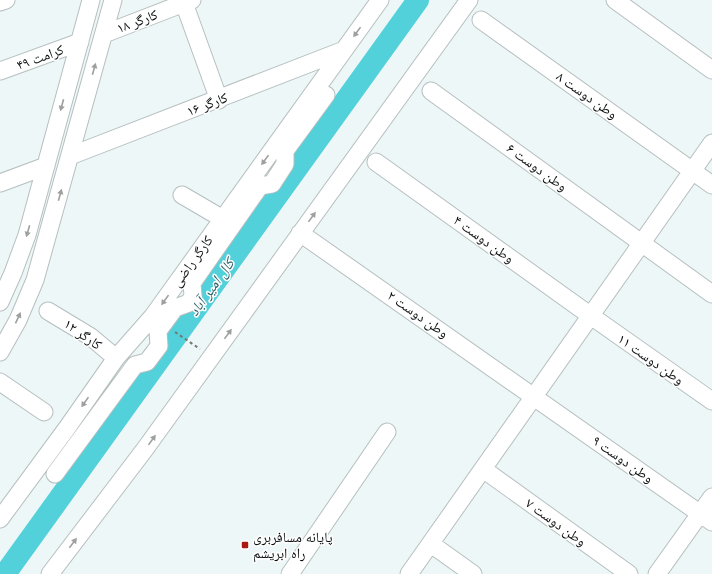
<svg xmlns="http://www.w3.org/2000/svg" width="712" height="574" font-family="'PT Sans','Noto Naskh Arabic',sans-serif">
  <rect width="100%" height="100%" fill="#eef7f8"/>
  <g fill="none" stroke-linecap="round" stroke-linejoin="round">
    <path stroke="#52d1db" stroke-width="22" d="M5,574L418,0"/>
    <g stroke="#b6bfbf" stroke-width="19">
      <path id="minor" d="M615,0L712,70
        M0,2L6,0
        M184,3L219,100
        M481,20L712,185
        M104,34L192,0
        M0,71L80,42
        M431,91L712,294
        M70,156L344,50
        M376,162L591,316L712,401
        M0,183L46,166
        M182,195L223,219
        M300,233L712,522
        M0,302L13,273L27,235L91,0
        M48,311L91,337L116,358
        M0,352L18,320L35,280L113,0
        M0,382L44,412
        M483,469L629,574
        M55,474L135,365L147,362L159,346L158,331L175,308L189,303L193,296L192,283L260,186L272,184L285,164V151L326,95
        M0,519L67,428L116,358L153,316L380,0
        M431,544L473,574
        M50,574L145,449L469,0
        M290,574L387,432
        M409,574L712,143
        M657,574L712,497"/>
    </g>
    <path stroke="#727878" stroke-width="2" stroke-dasharray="3 3" stroke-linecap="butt" d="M175,332L200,349"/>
    <use href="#minor" stroke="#fff" stroke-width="17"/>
  </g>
  <defs><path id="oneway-solid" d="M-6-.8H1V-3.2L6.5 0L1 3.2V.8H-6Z"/></defs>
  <g fill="#9e9f9f">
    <use href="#oneway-solid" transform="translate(357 32) rotate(126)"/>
    <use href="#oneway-solid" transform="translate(94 69) rotate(-75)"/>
    <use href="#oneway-solid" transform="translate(62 105) rotate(105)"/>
    <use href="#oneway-solid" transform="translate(265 160) rotate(126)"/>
    <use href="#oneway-solid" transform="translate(60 195) rotate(-75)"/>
    <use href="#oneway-solid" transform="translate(312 217) rotate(-54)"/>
    <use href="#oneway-solid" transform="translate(28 231) rotate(106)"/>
    <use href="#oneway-solid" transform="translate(165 300) rotate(126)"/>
    <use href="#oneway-solid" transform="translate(18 318) rotate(-65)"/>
    <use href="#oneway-solid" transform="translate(228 334) rotate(-54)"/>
    <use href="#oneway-solid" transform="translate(85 402) rotate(125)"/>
    <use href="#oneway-solid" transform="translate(152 440) rotate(-54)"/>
    <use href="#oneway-solid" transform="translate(73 543) rotate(-53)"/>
  </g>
  <rect fill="#ab1913" stroke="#fff" stroke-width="1.5" x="241" y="541" width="8" height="8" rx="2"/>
  <g text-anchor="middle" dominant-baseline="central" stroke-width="3" stroke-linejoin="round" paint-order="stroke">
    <g font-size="14" fill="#0c0f0f" stroke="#fff">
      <text transform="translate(137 21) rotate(-21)">کارگر ۱۸</text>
      <text transform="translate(40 57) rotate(-20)">کرامت ۴۹</text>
      <text transform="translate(587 95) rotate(35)">وطن دوست ۸</text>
      <text transform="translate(207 104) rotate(-21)">کارگر ۱۶</text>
      <text transform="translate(537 167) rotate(36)">وطن دوست ۶</text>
      <text transform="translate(484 239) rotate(36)">وطن دوست ۴</text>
      <text transform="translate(192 261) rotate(-54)">کارگر راضی</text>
      <text transform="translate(418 314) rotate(35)">وطن دوست ۲</text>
      <text transform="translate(83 334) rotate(35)">کارگر ۱۲</text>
      <text transform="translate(651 359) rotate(35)">وطن دوست ۱۱</text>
      <text transform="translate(623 459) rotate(35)">وطن دوست ۹</text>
      <text transform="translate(556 522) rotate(36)">وطن دوست ۷</text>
    </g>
    <g font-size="14" fill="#0c0f0f" stroke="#fff" text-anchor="start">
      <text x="253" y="537">پایانه مسافربری<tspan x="253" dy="16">راه ابریشم</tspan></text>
    </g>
    <g font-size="15" font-style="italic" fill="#2d6166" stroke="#fff">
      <text transform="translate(211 287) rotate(-54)">کال امیر آباد</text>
    </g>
  </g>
</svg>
